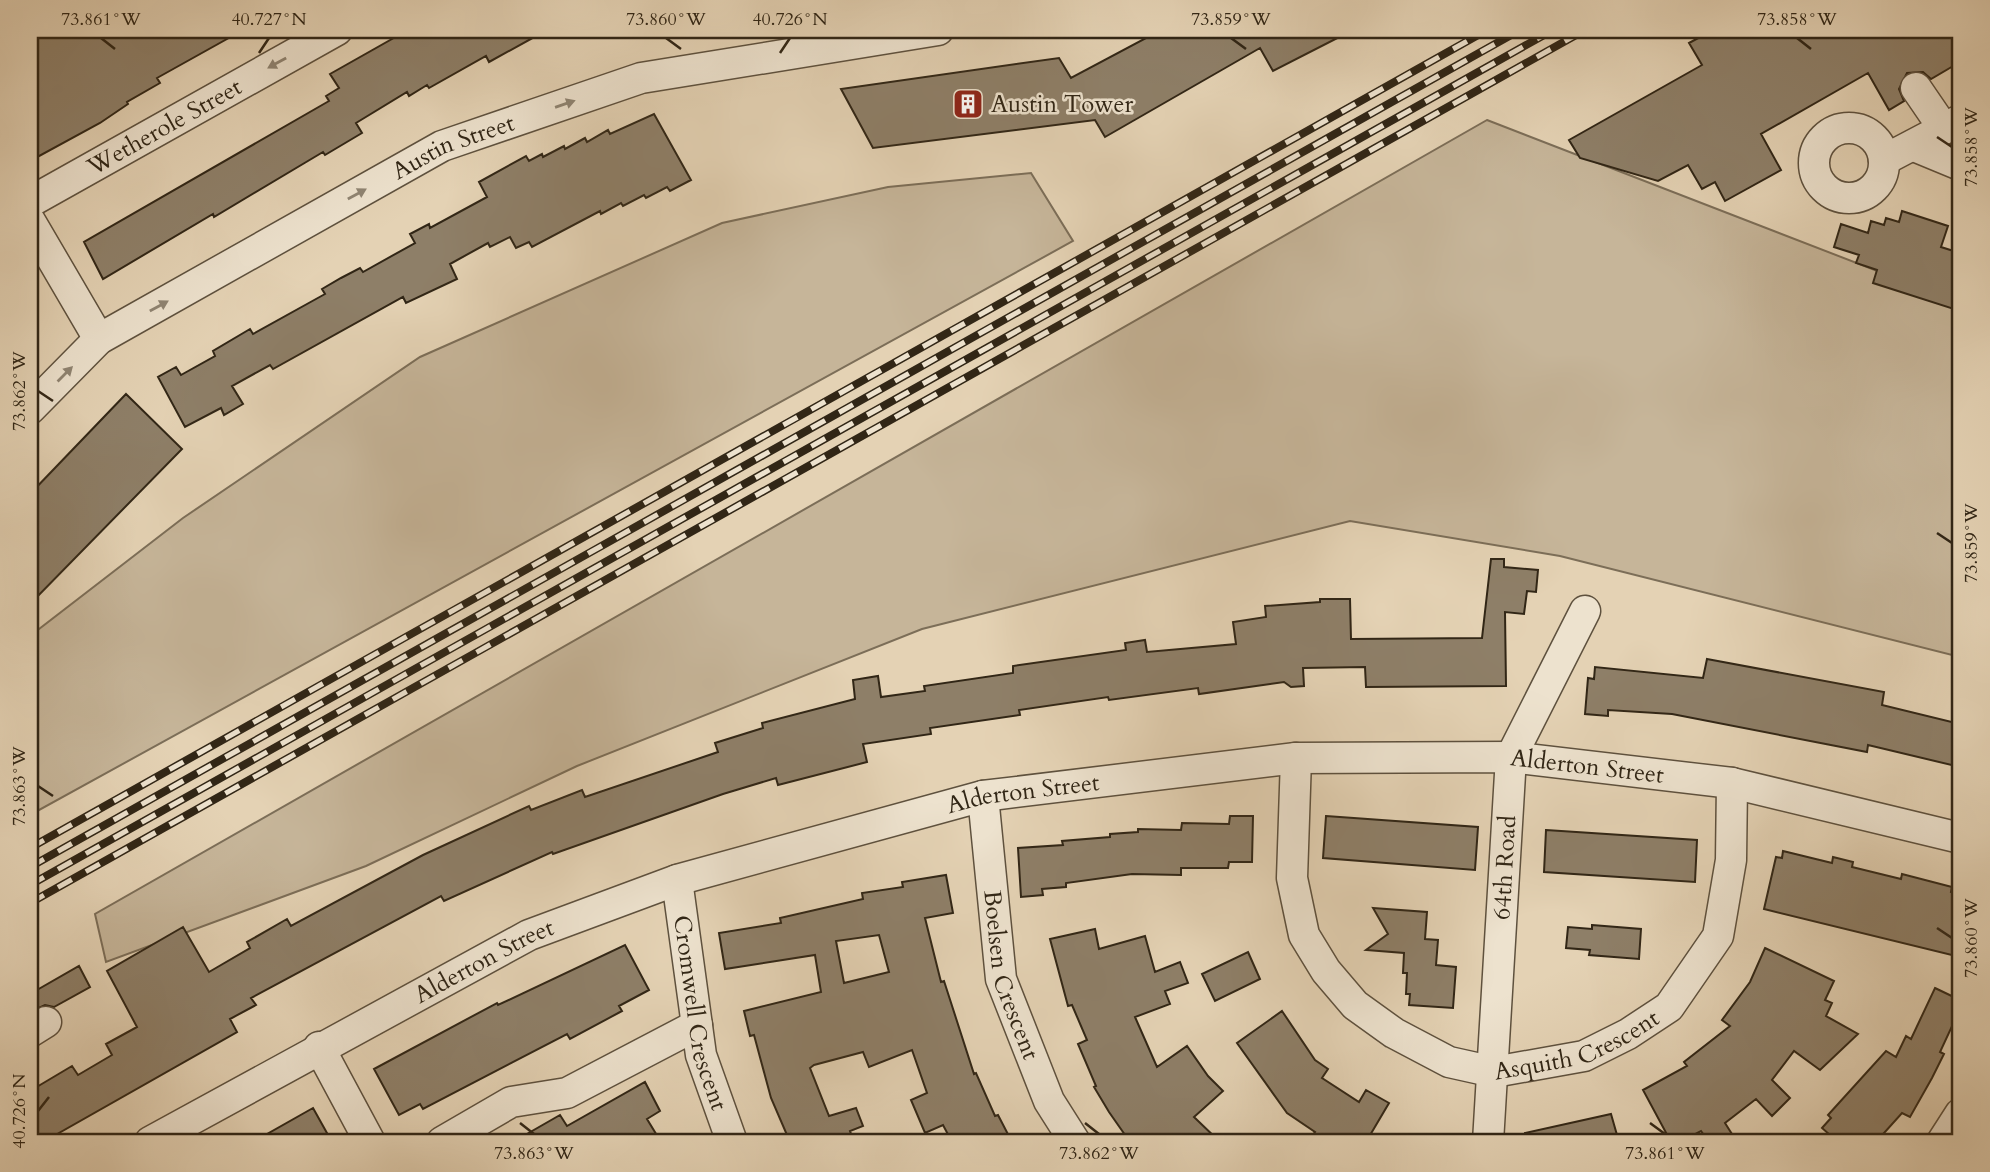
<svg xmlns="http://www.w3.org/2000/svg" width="1990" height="1172" font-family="Cardo,serif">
  <rect width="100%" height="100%" fill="#e4d2b4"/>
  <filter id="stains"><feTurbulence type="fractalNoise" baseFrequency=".00286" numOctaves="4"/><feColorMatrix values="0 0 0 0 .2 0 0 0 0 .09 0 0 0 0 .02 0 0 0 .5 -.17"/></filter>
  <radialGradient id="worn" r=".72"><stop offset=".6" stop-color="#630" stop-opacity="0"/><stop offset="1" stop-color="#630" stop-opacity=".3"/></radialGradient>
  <path fill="#c6b599" stroke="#7c6e58" stroke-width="2" d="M1487,120L1960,303V657L1560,556L1350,521L922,629L577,766L366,866L106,962L95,914Z
    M1031,173L1073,241L30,815V636L183,518L420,357L722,223L888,187Z"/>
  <path fill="#8e7f68" stroke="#312616" stroke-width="2" fill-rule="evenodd" d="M38,30H243L157,78L160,83L127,102L128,104L100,123L30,161V34Z
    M408,30H547L489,62L486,56L429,88L427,85L409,96L407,92L356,123L362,133L325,155L323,152L214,217L213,214L103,279L84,242L329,101L326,96L339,88L330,74Z
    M1161,30H1353L1273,71L1260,48L1105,137L1095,120L873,148L841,89L1059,58L1071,78Z
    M1713,30H1960V62L1931,79L1923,72L1907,73L1899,89L1904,101L1889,110L1868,73L1761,134L1781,170L1725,201L1715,182L1702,189L1688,165L1658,181L1580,158L1569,140L1702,65L1689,43Z
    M654,114L691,180L670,191L667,187L646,198L644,195L623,206L621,203L601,214L600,211L532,247L529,242L516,248L510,237L490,247L488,243L450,264L457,279L406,303L403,297L273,369L270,365L232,386L243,404L224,415L221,408L185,427L158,377L176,367L181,375L215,356L213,351L250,329L253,334L325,294L322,289L341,278L360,268L363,272L415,243L410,234L429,224L430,228L487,197L479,182L526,156L529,161L542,154L543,157L564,146L565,149L585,138L587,142L608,130L610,134Z
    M1902,211L1948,226L1941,247L1960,253V311L1873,283L1877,270L1856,263L1859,255L1834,247L1841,224L1868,233L1871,221L1884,225L1886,218L1899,222Z
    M126,394L182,449L30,604V494Z
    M1491,559H1504V567L1538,570L1536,592L1527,591L1524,614L1505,612L1506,686L1366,687L1365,667L1303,668L1304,686L1291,687L1284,682L1199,694L1198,688L1109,700L1108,697L1019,710L1020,715L930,728L931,734L863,744L867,762L778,785L776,778L723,794L553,854L552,852L444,901L441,896L251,998L256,1005L230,1019L237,1032L43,1142H30V1091L72,1066L78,1075L112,1055L106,1044L137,1027L107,971L183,927L209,972L250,948L247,942L287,919L291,926L423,855L529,806L531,810L582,790L585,797L718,752L715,743L763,728L762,723L855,699L853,680L878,676L881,697L925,691L924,686L1013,673V666L1126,650L1125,643L1145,640L1147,652L1236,644L1233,622L1266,617L1265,606L1320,602V599H1350L1351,639L1482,638Z
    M1707,659L1884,692L1882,705L1960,724V767L1868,745L1867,752L1672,714L1608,710V716L1585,714L1588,678L1594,679L1595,667L1703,678Z
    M1230,816H1253L1252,862H1229L1228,868H1181V875L1132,874L1066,883V887L1042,889L1043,895L1021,897L1018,848L1063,845L1062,841L1110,837V834L1138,832V829L1181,830L1182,823L1229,824Z
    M1326,816L1478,827L1475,870L1323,858Z
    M1546,830L1697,840L1695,882L1544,872Z
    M1783,851L1832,863L1833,857L1853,862L1852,867L1901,879L1902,874L1952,887L1951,892L1960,894V957L1764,909L1776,857L1782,858Z
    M946,875L953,913L925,918L941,982L944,981L974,1074L976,1073L995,1116L998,1115L1012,1142H952L943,1125L925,1133L911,1100L927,1093L912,1050L869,1067L863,1052L814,1065L810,1068L829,1116L856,1108L863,1126L850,1131L854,1142H790L771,1098L754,1035L750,1036L744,1011L821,992L815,955L725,969L719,933L781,923L780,918L863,899L862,893L903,887L902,882ZM879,935L889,972L844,983L836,941Z
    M1373,908L1427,912L1425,939L1438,940L1436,965L1456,967L1453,1008L1409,1005L1410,994H1406L1407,973H1403L1404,953L1366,950L1388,934Z
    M1592,925L1641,929L1639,959L1589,955L1590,950L1566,948L1568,927L1592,929Z
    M1095,929L1099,949L1145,936L1155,972L1180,962L1188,983L1165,991L1170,1004L1135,1017L1157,1067L1187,1046L1208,1076L1223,1091L1194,1117L1220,1142H1130L1109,1112L1094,1087L1096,1086L1078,1044L1087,1040L1072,1005L1068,1006L1050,939Z
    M625,945L649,990L619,1006L622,1011L570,1039L567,1034L423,1109L420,1104L399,1115L374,1069L497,1003L498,1005Z
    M1765,948L1834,981L1825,1000L1832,1003L1826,1016L1858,1034L1820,1070L1794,1051L1772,1080L1790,1098L1772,1116L1756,1099L1725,1123L1737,1142H1709L1701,1131L1680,1142H1671L1643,1090L1687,1066L1684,1062L1730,1026L1722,1020L1750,982Z
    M1248,952L1260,979L1215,1001L1202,974Z
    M79,966L90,987L54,1007L45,1005L30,1012V994Z
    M1935,988L1960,1000V1009L1940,1052L1944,1054L1932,1078L1910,1117L1902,1113L1876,1142H1838L1822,1128L1831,1118L1828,1115L1886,1051L1896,1057L1906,1036L1911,1039Z
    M1282,1011L1315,1060L1328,1069L1322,1078L1359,1102L1366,1090L1389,1103L1366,1142H1307L1315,1132L1287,1113L1237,1043Z
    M645,1082L660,1111L647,1119L661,1142H513L560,1115L567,1126Z
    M313,1108L332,1142H253Z
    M1611,1114L1619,1142H1526L1525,1133Z"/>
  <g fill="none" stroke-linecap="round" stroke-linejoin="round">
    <g stroke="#5e513e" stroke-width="33">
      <g id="minor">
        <path d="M1916,88L1944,129"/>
        <circle cx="1849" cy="163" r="35"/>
        <path d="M1914,146L1960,165"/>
        <path d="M1884,160L1960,120"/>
        <path id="s1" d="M30,202L337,30"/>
        <path d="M30,221L99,339"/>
        <path id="s2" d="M30,409L99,339L442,146L641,78L938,30"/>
        <path id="s3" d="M1296,758L1292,878L1304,935L1326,971L1355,1005L1394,1033L1449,1062L1494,1072L1584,1056L1628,1034L1669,1007L1718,936L1731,860L1732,783"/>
        <path id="s4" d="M983,796L1001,979L1049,1101L1075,1142"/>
        <path id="s5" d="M677,880L701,1055L732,1142"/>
        <path d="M30,1032L46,1022"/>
        <path d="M319,1047L370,1142"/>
        <path id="s6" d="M150,1142L529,935L677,880L983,796L1296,758L1511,757L1732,783L1960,838"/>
        <path d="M442,1142L511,1102L567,1093L697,1025"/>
        <path id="s7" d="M1488,1142L1511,757L1585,611"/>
        <path d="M1942,1142L1960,1114"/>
      </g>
    </g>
    <use href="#minor" stroke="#ede2ce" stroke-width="30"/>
    <g stroke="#312616" stroke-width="8">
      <path id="rail" d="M30,848L1487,30
        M30,867L1520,30
        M30,885L1553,30
        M30,903L1585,30"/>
    </g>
    <use href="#rail" stroke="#ede2ce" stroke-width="5" stroke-dasharray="16" stroke-linecap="butt"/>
  </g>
  <defs><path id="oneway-solid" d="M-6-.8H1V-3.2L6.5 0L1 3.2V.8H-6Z" transform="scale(1.75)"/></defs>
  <g fill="#8f8472">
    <use href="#oneway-solid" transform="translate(277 63) rotate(151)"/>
    <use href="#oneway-solid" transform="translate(565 104) rotate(-19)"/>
    <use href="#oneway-solid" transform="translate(357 194) rotate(-29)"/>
    <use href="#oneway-solid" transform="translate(159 306) rotate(-29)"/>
    <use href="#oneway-solid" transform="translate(65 374) rotate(-45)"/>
  </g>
  <path fill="none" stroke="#312616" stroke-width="2.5" d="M101,38L115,49M666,38L681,49M1231,38L1246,49M1797,38L1811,49M259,53L269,38M780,53L790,38M1937,137L1952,147M38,391L53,401M1937,533L1952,543M38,786L53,796M1937,928L1952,938M38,1111L49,1097M520,1123L534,1134M1085,1123L1099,1134M1650,1123L1665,1134"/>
  <defs>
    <g id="building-square" transform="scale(1.575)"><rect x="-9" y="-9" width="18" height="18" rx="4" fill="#8f2418" stroke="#ede2ce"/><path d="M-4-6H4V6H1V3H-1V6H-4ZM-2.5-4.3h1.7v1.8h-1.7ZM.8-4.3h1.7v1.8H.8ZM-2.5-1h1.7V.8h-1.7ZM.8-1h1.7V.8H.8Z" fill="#fff"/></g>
  </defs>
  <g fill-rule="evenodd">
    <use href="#building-square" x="968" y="104"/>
  </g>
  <g text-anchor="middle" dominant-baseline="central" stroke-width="5" stroke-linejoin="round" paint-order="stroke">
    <g font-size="24" fill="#312616" stroke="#ede2ce" text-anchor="start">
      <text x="991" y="104">Austin Tower</text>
    </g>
    <g font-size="24" fill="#312616" stroke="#ede2ce">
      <text stroke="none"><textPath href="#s1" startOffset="154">Wetherole Street</textPath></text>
      <text stroke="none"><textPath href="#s2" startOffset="502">Austin Street</textPath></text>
      <text stroke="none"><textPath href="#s6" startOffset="1514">Alderton Street</textPath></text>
      <text stroke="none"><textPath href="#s6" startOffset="947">Alderton Street</textPath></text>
      <text stroke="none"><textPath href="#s7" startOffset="275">64th Road</textPath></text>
      <text stroke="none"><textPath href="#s6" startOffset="380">Alderton Street</textPath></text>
      <text stroke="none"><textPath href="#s4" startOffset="182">Boelsen Crescent</textPath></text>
      <text stroke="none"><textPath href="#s5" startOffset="135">Cromwell Crescent</textPath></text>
      <text stroke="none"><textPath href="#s3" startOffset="509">Asquith Crescent</textPath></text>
    </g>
  </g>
  <rect width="1990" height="1172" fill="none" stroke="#e4d2b4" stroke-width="77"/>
  <rect x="38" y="38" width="1914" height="1096" fill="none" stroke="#312616" stroke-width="2.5"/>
  <g font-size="18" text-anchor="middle" fill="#312616">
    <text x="101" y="25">73.861°W</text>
    <text x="269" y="25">40.727°N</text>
    <text x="666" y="25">73.860°W</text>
    <text x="790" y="25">40.726°N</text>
    <text x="1231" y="25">73.859°W</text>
    <text x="1797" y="25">73.858°W</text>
    <text transform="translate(1971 147) rotate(-90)" y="6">73.858°W</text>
    <text transform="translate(19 391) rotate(-90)" y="6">73.862°W</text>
    <text transform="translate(1971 543) rotate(-90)" y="6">73.859°W</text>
    <text transform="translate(19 786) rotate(-90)" y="6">73.863°W</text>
    <text transform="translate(1971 938) rotate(-90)" y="6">73.860°W</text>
    <text transform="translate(19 1111) rotate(-90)" y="6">40.726°N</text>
    <text x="534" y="1159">73.863°W</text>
    <text x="1099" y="1159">73.862°W</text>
    <text x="1665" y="1159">73.861°W</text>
  </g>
  <rect width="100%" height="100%" filter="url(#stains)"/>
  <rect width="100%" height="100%" fill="url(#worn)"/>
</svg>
